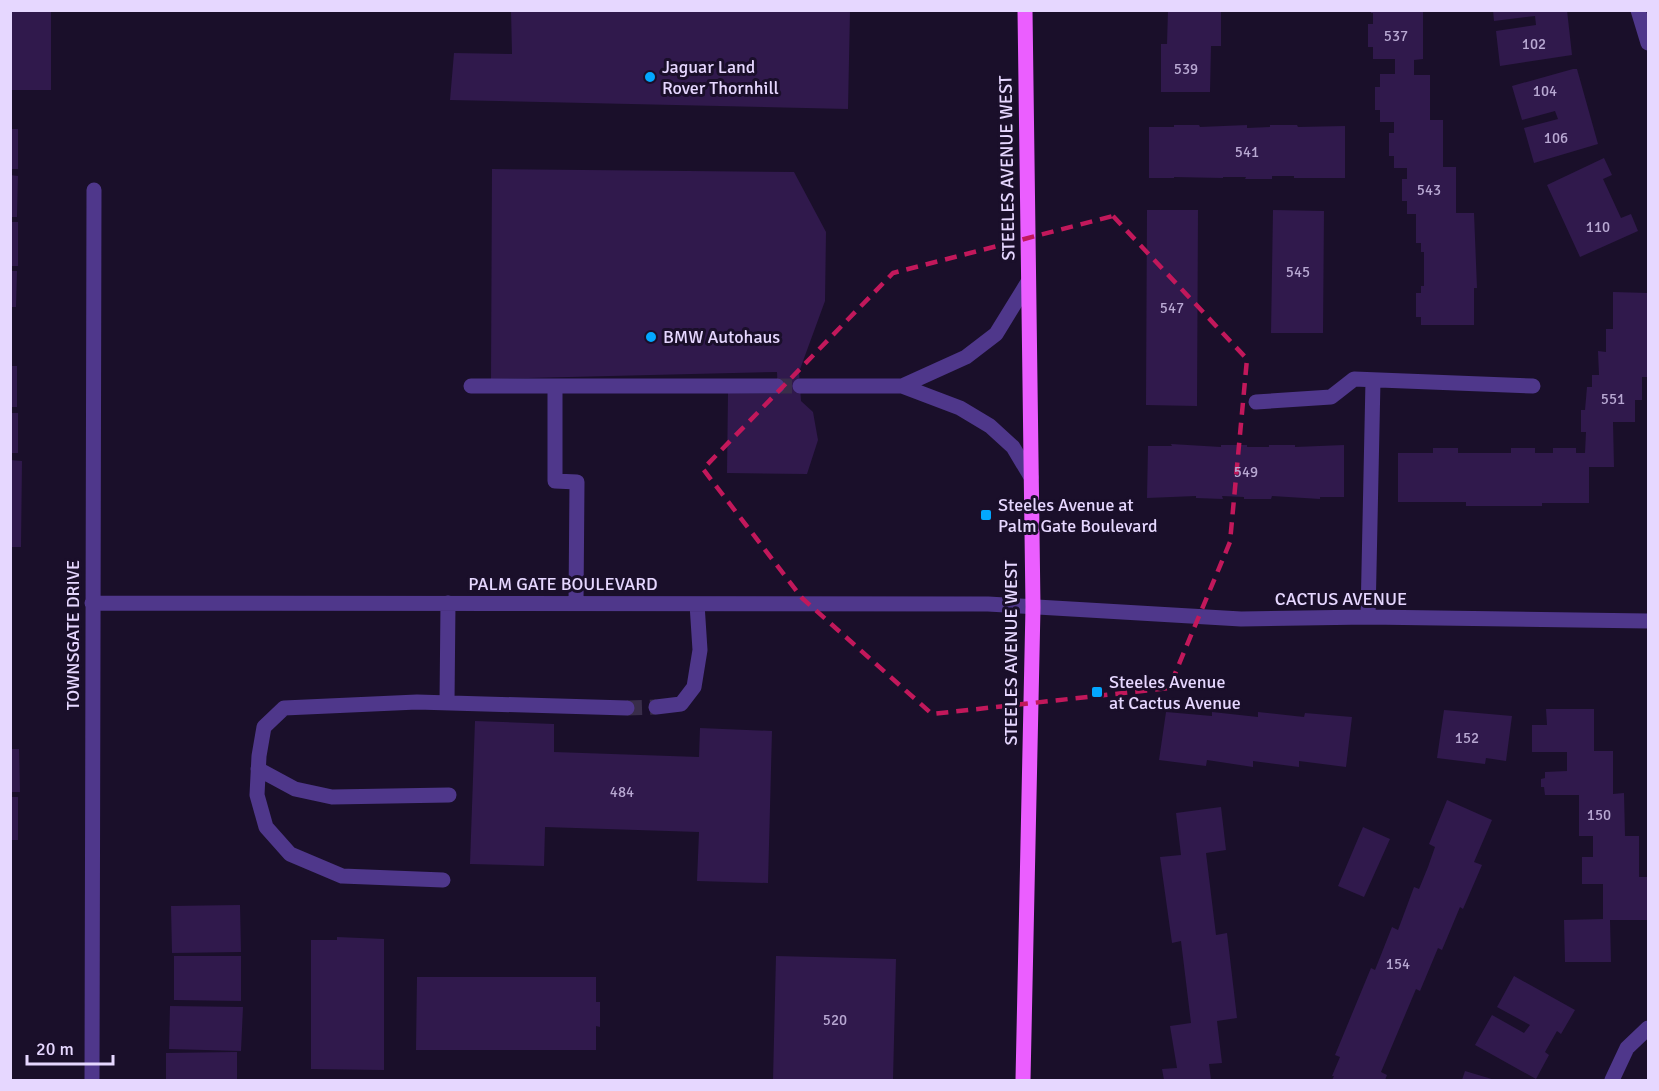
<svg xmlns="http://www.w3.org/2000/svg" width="1659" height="1091" font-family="Signika,sans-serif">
  <rect width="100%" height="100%" fill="#1a0f2a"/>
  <path fill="#30194c" d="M10,10H51V90H10Z
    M511,10H850L848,109L450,100L454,53L512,54Z
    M1168,10H1221V46H1211L1210,92H1161V44H1167Z
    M1371,10L1423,11V59L1414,60V75H1430V120H1443V167H1456V213H1474L1477,288H1474V325H1421V317H1416V293H1421V286H1424V252H1421V243H1416V214H1407V201H1402V179H1407V168H1394V156H1389V133H1394V122H1380V110H1375V87H1380V74H1395V59H1373V47H1368V24H1373V13H1371Z
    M1493,10H1567L1572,55L1500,66L1496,31L1536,25L1535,16L1494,21Z
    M1573,69H1577L1598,144L1534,163L1524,128L1558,119L1555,111L1522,120L1512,86Z
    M1174,125H1199L1200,127L1247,125V128L1270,127V125H1297L1298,127L1345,126V178H1294V176H1272V179H1245L1246,177H1223V178L1174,177V178H1149V127H1174Z
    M10,129H18V169H10Z
    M1604,158L1612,175L1603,179L1621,218L1631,214L1638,231L1580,257L1547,185Z
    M492,169L794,172L826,232L825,301L799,372L801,401L813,412L818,440L807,474L727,473L728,393L778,394L777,372L491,379Z
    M10,175L18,176L17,217H10Z
    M1147,210H1198L1197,406L1146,405Z
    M1273,210L1324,211L1323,333H1271Z
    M10,222H18V266H10Z
    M10,271H17L16,307H10Z
    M1613,292L1648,293V377H1642V400H1635V422H1613L1614,467H1589V503H1542V506H1466V502H1398V453H1433V448H1458V453H1511V448H1535V453H1553V448H1576V453H1585L1586,432H1581V410H1585L1587,387H1592V375H1599L1598,351L1606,352V329H1613Z
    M10,366H17V407H10Z
    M10,413H18V453H10Z
    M1171,444L1221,447V445H1247V447H1269V445H1295V447L1344,445V497H1320V499L1272,496L1271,499H1244V497L1222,496L1223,499L1196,498V496L1147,498L1148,446H1172Z
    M10,460L22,461L21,547H10Z
    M1546,709H1594V751H1613V794L1624,793L1625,836H1639V877H1648V920H1610L1611,962H1565L1564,920L1603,919V884H1582V857H1593V836H1579V795H1545L1544,787H1541V779L1545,778V772L1567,771V752H1532V725H1547Z
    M1444,710L1512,716L1506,761L1486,758L1485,764L1437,758Z
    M1166,712L1212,716V712L1258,717V712L1304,717L1305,713L1352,717L1346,767L1299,761V767L1253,761V767L1207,760L1206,766L1159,760Z
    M475,721L554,724V752L699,757L700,728L772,731L768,883L697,881L699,832L545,827L544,866L470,864Z
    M10,749H19L20,792H10Z
    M10,797H18V840H10Z
    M1447,800L1492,820L1474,862L1482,865L1463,909L1460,907L1442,950L1438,948L1420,991L1416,989L1381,1072L1387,1075L1385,1080H1332L1334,1076H1332L1340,1057L1335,1055L1371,968L1375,970L1392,927L1398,930L1414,887L1419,889L1428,867L1435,847L1429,844Z
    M1221,807L1226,850L1206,853L1216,935L1227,933L1237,1018L1217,1021L1222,1063L1209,1064L1211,1080H1164L1162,1069L1177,1068L1170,1026L1191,1023L1181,941L1172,943L1160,857L1181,855L1176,813Z
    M1363,827L1390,839L1364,897L1338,886Z
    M240,905L241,952L172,953L171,906Z
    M337,937L384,939V1070L311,1069V940H337Z
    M174,956H241V1001L174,1000Z
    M776,956L896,959L893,1080H773Z
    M1514,976L1575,1010L1561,1034L1557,1031L1545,1052L1549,1055L1536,1079L1475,1045L1492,1015L1524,1033L1530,1025L1497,1007Z
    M417,977H596V1002H600V1027L596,1026V1050H416Z
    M170,1006L243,1007L241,1051L169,1049Z
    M237,1052V1080H166V1053Z
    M1465,1071L1495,1080H1462Z"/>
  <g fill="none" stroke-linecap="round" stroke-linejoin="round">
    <path stroke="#392d4a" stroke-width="15" stroke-dasharray="15 8" stroke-linecap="butt" d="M777,386H800
      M627,708L656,707"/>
    <path stroke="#4f378b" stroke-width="15" d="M1638,10L1648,43
      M471,386H555
      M800,386H902L960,408L990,426L1013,447L1031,477
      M902,386L966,357L996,334L1028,282
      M1256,402L1331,397L1354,379L1533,386
      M92,603L988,604L1241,619L1368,617L1648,621
      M576,603L577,482L555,481V386H777
      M1368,617L1373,380
      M447,703L448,603
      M656,707L681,704L694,687L700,650L697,604
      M258,769L295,789L332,797L449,795
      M443,880L342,876L290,854L266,827L257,795L259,756L264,727L284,708L417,702L627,708
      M92,1080L94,190
      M1612,1080L1627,1048L1648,1028"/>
    <path stroke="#eb5eff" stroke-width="15" d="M1023,1080L1033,607L1025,10"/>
  </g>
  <path fill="none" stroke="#c2185b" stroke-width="4.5" stroke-dasharray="12 8" stroke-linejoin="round" d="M1113,216L1247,359L1230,542L1169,688L932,714L802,598L703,469L893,273Z"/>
  <g fill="#03a7ff" stroke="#1a0f2a" stroke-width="2">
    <circle cx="650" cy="77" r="6"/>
    <circle cx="651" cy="337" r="6"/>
    <rect x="980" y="509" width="12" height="12" rx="3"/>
    <rect x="1091" y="686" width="12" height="12" rx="3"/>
  </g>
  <g text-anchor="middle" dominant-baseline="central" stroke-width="6" stroke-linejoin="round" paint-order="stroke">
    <g font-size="15" fill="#b8a8d2">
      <text x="1396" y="36">537</text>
      <text x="1534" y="44">102</text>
      <text x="1186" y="69">539</text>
      <text x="1545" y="91">104</text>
      <text x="1556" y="138">106</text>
      <text x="1247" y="152">541</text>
      <text x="1429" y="190">543</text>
      <text x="1598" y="227">110</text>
      <text x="1298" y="272">545</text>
      <text x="1172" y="308">547</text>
      <text x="1613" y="399">551</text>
      <text x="1246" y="472">549</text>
      <text x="1467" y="738">152</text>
      <text x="622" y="792">484</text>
      <text x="1599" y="815">150</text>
      <text x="1398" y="964">154</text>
      <text x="835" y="1020">520</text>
    </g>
    <g font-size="18" fill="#e6d7ff" stroke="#1a0f2a" text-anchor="start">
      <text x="662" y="67">Jaguar Land<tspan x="662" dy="21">Rover Thornhill</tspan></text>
      <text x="663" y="337">BMW Autohaus</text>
      <text x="998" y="505">Steeles Avenue at<tspan x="998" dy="21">Palm Gate Boulevard</tspan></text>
      <text x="1109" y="682">Steeles Avenue<tspan x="1109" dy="21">at Cactus Avenue</tspan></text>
    </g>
    <g font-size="18" fill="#e6d7ff" stroke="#1a0f2a">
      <text transform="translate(1007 168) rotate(-91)">STEELES AVENUE WEST</text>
      <text x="563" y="584">PALM GATE BOULEVARD</text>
      <text x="1341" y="599">CACTUS AVENUE</text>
      <text transform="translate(73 635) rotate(-90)">TOWNSGATE DRIVE</text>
      <text transform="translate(1011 653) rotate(-90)">STEELES AVENUE WEST</text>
    </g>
  </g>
  <rect width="1659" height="1091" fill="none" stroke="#e6d7ff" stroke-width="24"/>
  <path d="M27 1055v9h86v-9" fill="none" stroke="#e6d7ff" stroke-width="3"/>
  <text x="36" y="1055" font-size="18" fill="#e6d7ff" stroke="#1a0f2a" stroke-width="4.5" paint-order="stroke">20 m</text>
</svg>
